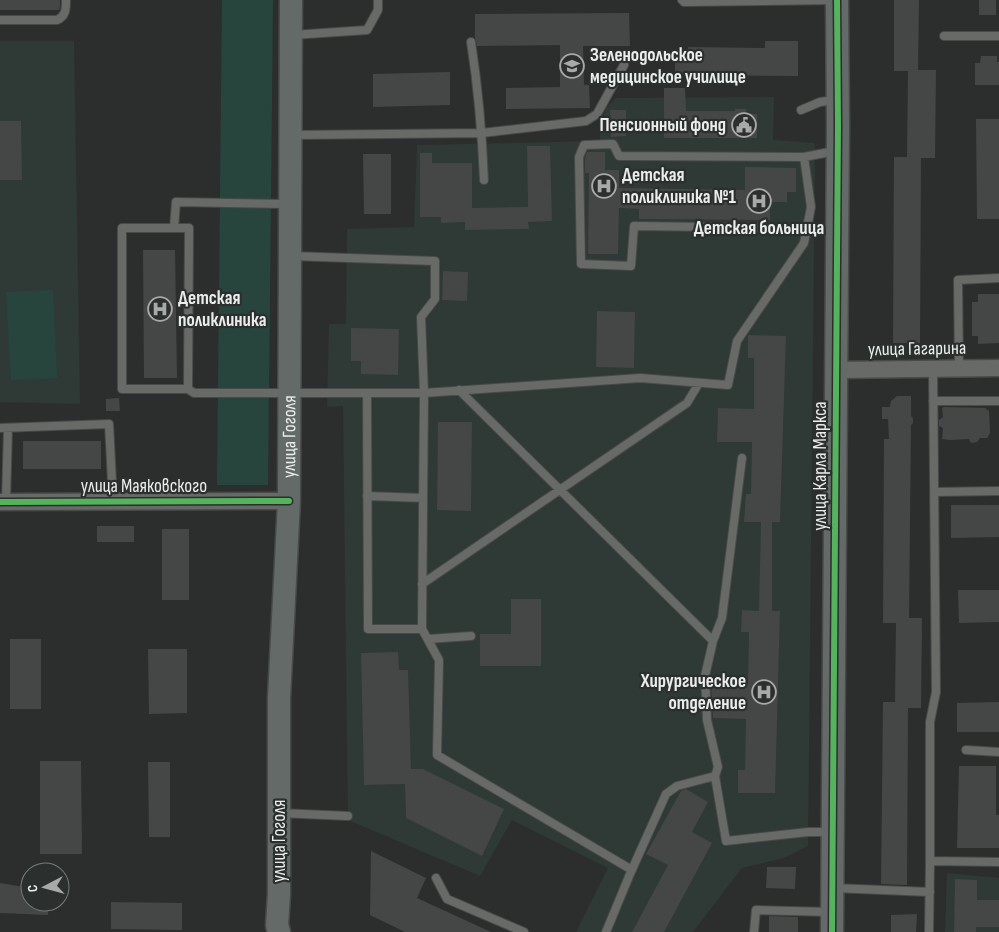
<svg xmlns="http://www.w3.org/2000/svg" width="999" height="932" font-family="'Sofia Sans Condensed',sans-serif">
  <rect width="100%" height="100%" fill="#2c2e2d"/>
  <path fill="#2f3935" d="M0,41H74L80,404L0,402Z
    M774,97L773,140L815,143L808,846L784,858L742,868L693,932H576L608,868L512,820L480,876L348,820L343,406L327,407L329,324H346L347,229L414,227L417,145L600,141V125L606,108L616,98Z
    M947,873L999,878V932H945Z"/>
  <path fill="#28453d" d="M222,0H273L268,485H217Z
    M53,290L57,378L11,380L6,292Z"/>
  <path fill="#454646" d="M0,0H60V6L59,10H0Z
    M894,0H919L918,70H936L935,158H921L920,343H893L894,157H907L908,71H894Z
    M979,0H996V15H979Z
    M629,13L630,46H583L584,85H589L590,108L506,109V88L560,87V45L477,46L475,38V14Z
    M765,41H798V76L675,75V55H688V47L765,48Z
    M981,56H997V62H999V85H975V63H980Z
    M450,72V105L373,107V74Z
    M664,88H685L686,111H735V109H746V114H757V138H664Z
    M610,110H626V136L611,137Z
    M976,119H999V219H977Z
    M0,121H21L22,180H0Z
    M527,146H550L552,221L528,222L529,229L465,230V222L441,223V217H420V153H432V163H472V208L528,207Z
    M587,152H605V170H619V188L745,190V167L796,168V192H787V202H770V220L639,219V209L619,208L618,254H588L589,173H585V158Z
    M363,154H391V214H364Z
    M143,250H175L177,378H144Z
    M443,271L468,272L467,301L442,300Z
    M978,294H999V343L978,344V336H972V302H978Z
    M597,311L635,312L634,368L596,367Z
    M351,328L399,329L398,375L361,374V361H351Z
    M748,335L786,336L780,522H772V611H780L775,793H738V770H745L746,719L713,718L711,684H748L749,632H741L742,610L759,611L761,522H744L746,494H751L752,442H717L718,408L754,409V358H748Z
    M897,396H911V416L913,418V423L911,425L909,618H922L921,708H908L907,885L881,884L883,702H895L896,623H883L884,439H889L888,419H882V407H890L891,401Z
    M119,398L120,411H106V399Z
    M944,407L985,408L989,411L990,433L987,438H980L977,442L971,443L969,439L950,440L942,439L943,428L939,426V420L943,417L942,408Z
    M438,422H472L471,511L437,510Z
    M23,441H101V469H23Z
    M951,505H999V537L951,538Z
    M97,526H134V542H97Z
    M162,529H189V600H162Z
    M958,590H999V622L959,623Z
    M511,599H541V666H480V634H511Z
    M10,639H41V709H10Z
    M148,649H187V713L149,714Z
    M398,652L399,670H408L411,769H423L504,809L482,856L406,818L405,784L364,785L361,653Z
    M999,702V732H957V703Z
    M40,761H81L82,854H40Z
    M148,762H170V837H149Z
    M959,766H996V815H999V848H957Z
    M686,789L708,802L692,832L712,843L664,932H632L668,865L646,854L681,791Z
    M371,851L426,878L417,898L491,932H405L370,915Z
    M767,867H796L795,889L766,888Z
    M955,879L977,880V900H999V927H976V932H954Z
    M0,883L30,888V902H49L48,915L0,913Z
    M111,902L182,903V930L111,929Z
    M917,914L916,932H891V915Z
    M769,916L798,917V932H769Z"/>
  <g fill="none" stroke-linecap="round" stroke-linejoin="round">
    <g stroke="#484a49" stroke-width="10">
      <path id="lane" d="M682,0L684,2L835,0
        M0,20H57C66,16 66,9 66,0
        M293,35L367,30L378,10V0
        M944,36H999
        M471,42C478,87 482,133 484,180
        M801,110L820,102L835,100
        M293,135L482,133L586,121L597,114L624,65
        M122,228H189L188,389H122Z
        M174,228L176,202L288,204
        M778,228L634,226L631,266L581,264L579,157L584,145L613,144L619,156L804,157L835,151
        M292,256L435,261V299L421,317L424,393L640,378L728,385L737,341L804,243L811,207L804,157
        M959,369L958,280L999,278
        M188,389L194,393H424L422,629L439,660L437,755L632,870
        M459,390L713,641
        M367,393L368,629H422
        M933,401H999
        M0,428L109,424L113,501
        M934,492L999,491
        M367,496L423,498
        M6,502L8,428
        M422,584L687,403L699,383
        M428,639L471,636
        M966,750L999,752
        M715,776L726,841L808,832H831
        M280,813L348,816
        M930,861V722L936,692L933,369
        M436,878L447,899L524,932
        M834,888L930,892
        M606,932L630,874L666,794L677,786L715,776L718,767L707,720L705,676L713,641L722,618L742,458
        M754,932L756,910L830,912
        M929,932L930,861L999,862"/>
    </g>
    <g stroke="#484a49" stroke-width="19">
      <path id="street" d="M836,370L999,368
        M0,502L289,501"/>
    </g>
    <g stroke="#484a49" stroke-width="25">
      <g id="secondary">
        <path id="s1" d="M279,932L277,925L279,894V698L289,501L291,0"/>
        <path d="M832,932L838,125L837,0"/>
      </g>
    </g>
    <use href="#lane" stroke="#686a68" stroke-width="8"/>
    <use href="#street" stroke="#686a68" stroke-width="16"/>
    <use href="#secondary" stroke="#646a68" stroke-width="22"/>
    <g stroke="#2b2f2e" stroke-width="9">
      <path id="cycleway" d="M0,502L289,501
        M832,932L838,125L837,0"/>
    </g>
    <use href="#cycleway" stroke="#56b35d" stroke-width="6"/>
  </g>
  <defs>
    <g id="university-ring" transform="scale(1.25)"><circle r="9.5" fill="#2b2f2e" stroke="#a8aaa9" stroke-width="1.5"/><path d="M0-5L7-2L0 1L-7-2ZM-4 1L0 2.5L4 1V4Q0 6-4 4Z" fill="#a8aaa9"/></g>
    <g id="civic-ring" transform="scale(1.25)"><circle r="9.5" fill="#2b2f2e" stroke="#a8aaa9" stroke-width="1.5"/><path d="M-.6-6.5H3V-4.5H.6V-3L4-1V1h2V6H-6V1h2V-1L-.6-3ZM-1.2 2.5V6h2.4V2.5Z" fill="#a8aaa9"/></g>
    <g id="hospital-ring" transform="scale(1.25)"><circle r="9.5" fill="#2b2f2e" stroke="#a8aaa9" stroke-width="1.5"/><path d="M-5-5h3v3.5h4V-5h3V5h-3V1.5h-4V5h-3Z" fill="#a8aaa9"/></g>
  </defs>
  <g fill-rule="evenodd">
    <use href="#university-ring" x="572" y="66"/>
    <use href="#civic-ring" x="744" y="125"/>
    <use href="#hospital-ring" x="604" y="186"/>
    <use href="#hospital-ring" x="759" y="201"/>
    <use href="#hospital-ring" x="160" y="309"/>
    <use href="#hospital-ring" x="764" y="692"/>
  </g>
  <g text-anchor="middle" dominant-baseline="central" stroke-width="4.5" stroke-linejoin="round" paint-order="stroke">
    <g font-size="19" font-weight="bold" fill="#eaedec" stroke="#2b2f2e" text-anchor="start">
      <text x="590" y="55">Зеленодольское<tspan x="590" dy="22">медицинское училище</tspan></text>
      <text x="726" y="125" text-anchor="end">Пенсионный фонд</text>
      <text x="622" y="175">Детская<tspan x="622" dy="22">поликлиника №1</tspan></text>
      <text x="759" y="228" text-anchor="middle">Детская больница</text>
      <text x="178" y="298">Детская<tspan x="178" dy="22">поликлиника</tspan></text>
      <text x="746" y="681" text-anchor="end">Хирургическое<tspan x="746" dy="22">отделение</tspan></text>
    </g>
    <g font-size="19" fill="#eaedec" stroke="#2b2f2e">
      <text transform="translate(917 349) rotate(-1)">улица Гагарина</text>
      <text stroke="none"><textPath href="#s1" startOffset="496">улица Гоголя</textPath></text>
      <text transform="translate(820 466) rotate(-90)">улица Карла Маркса</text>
      <text x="144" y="486">улица Маяковского</text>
      <text transform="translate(279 841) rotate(-90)">улица Гоголя</text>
    </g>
  </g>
  <g transform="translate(45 887) rotate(264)"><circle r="24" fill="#2b2f2e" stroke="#777b7a"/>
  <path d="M0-4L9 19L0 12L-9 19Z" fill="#a8aaa9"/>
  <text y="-8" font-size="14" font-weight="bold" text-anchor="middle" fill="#eaedec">С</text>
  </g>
</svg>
